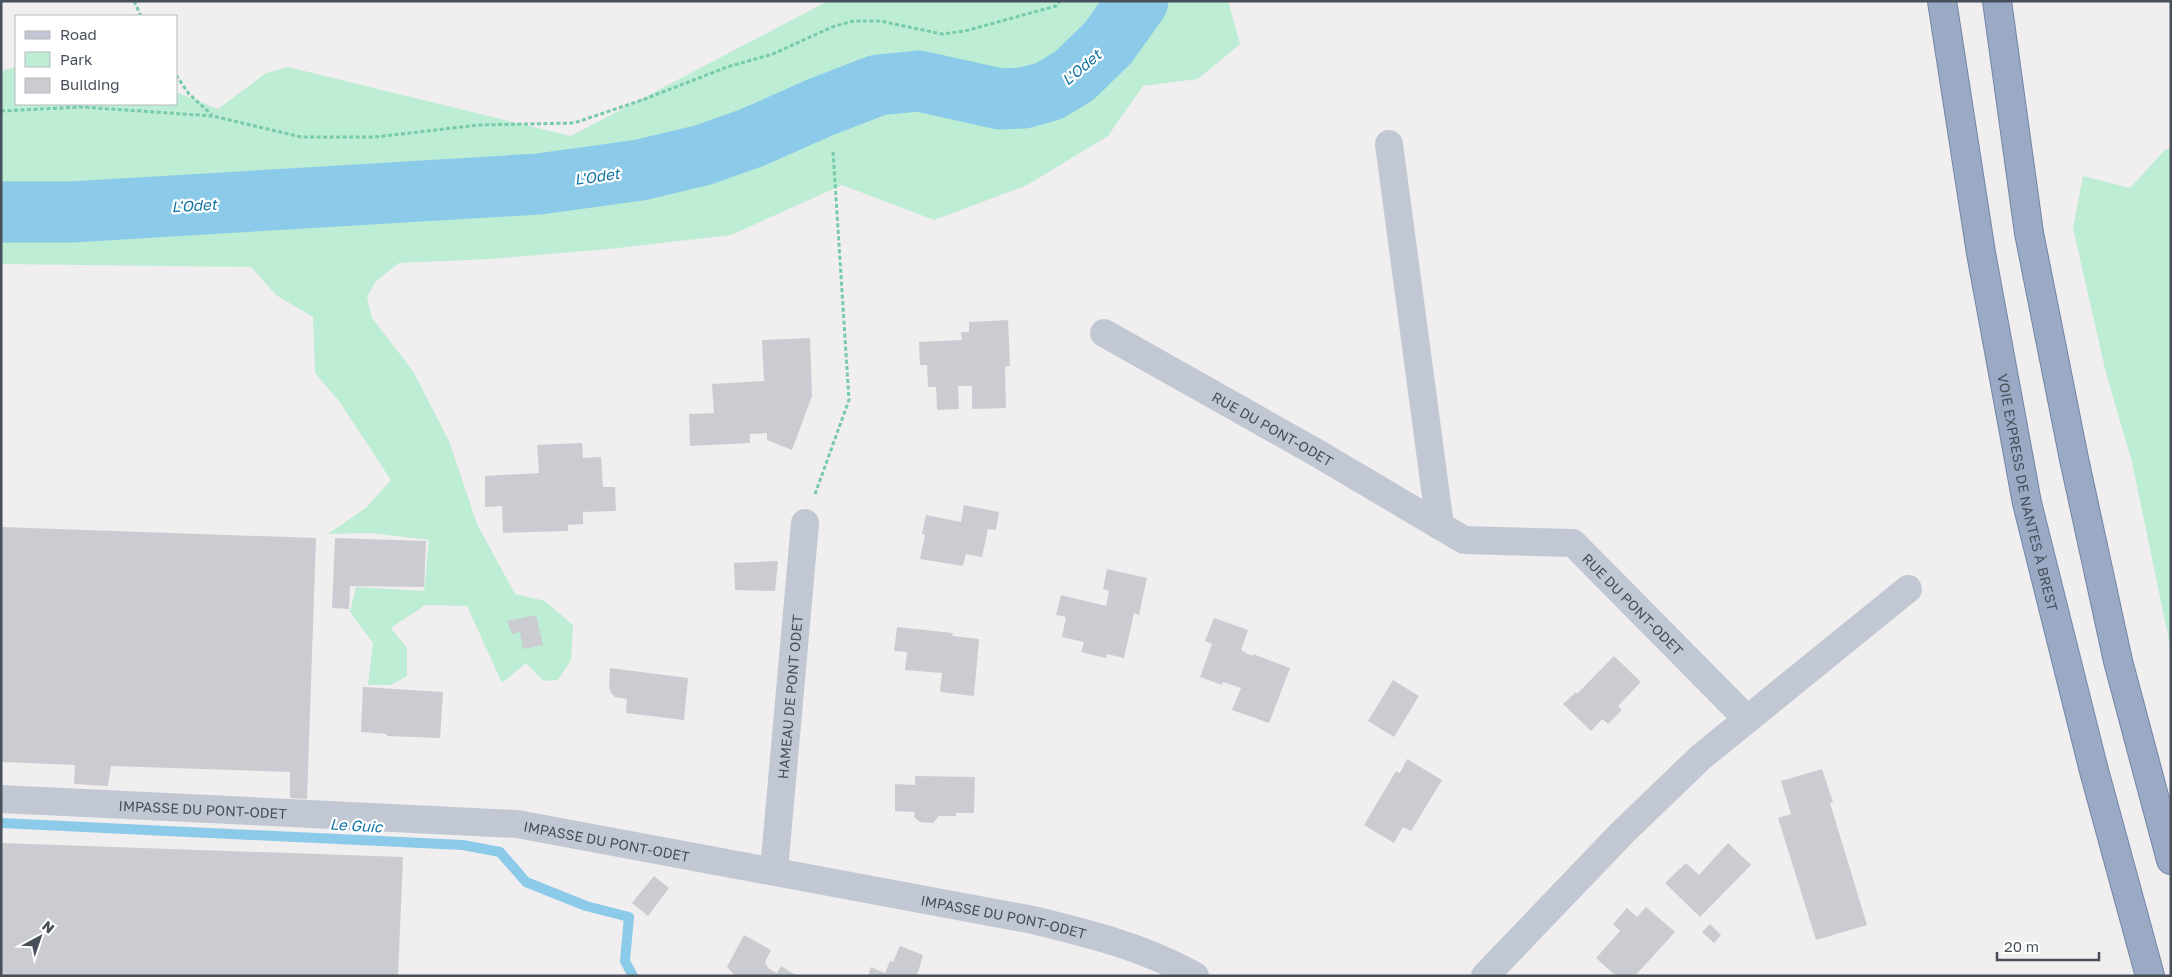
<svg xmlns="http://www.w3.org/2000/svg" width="2172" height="977" font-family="'Golos Text',sans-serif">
  <rect width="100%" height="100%" fill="#f0eeee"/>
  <path fill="#bdedd5" d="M828,1H1228L1240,44L1198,79L1143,86L1108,136L1027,185L934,220L842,185L731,235L609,249L490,259L399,263L376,281L367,297L372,318L413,371L449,441L477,524L515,594L545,601L573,625L571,660L558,680L543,681L526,663L502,683L467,606L425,605L391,628L407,648V676L391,685H368L373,643L350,612L356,587L424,591L429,540L371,533L328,534L367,507L391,480L339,401L315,373L313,317L276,295L251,267L1,264V71L16,67V104H176V92L218,109L266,73L288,67L571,136Z
    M2171,147V650L2132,462L2106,373L2073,228L2083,176L2130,188L2164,151Z"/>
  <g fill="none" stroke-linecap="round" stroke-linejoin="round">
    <path stroke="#8ccae9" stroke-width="10" d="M1,823L463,845L500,852L526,882L586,906L629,917L625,961L633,976"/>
    <path stroke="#8ccae9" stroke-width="61" d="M1,212H71L539,184L640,170L703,155L751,138L821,107L878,85L919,81L1000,99L1024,98L1049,91L1074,76L1108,43L1138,1"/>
  </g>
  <path fill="#cbccd2" d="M1008,320L1010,366L1005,367L1006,408L972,409V386H958L959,409L937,410L936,387H928L927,365H920L919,342L962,340L961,332H969V322Z
    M810,338L812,396L792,450L767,440V433L750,434V443L690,446L689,414L714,413L712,384L764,381L762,340Z
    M582,443L583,458L601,457L603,487H615L616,511L583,512V524L568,525V531L503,533L502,506L485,507V476L539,473L537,445Z
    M964,505L999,512L996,530L988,529L982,557L966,554L963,566L920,559L925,535L922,534L926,515L961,522Z
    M1,527L316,538L307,799L290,798V772L111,766L108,786L74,784L75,765L1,762Z
    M335,538L426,541L424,587L350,586L349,609L332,608Z
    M778,561L775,591L735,590L734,563Z
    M1107,569L1147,578L1139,615L1134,613L1124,658L1107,654L1106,658L1081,652L1084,642L1062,637L1066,617L1056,615L1061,595L1106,606L1109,591L1103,589Z
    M536,615L543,645L523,649L520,632L512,634L507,621Z
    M1214,618L1248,630L1241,650L1245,652V653L1253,656V654L1290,668L1269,723L1232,710L1241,688L1223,682L1222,685L1200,677L1212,644L1205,641Z
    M897,627L953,633L952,636L979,639L974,696L940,692L942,673L905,670L907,652L894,651Z
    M1614,656L1641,682L1618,706L1622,710L1608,724L1602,719L1591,731L1563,704L1576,692L1577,694Z
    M610,668L688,678L684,720L626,713L627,699L615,697L611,693L609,688Z
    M1393,680L1419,696L1394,737L1368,721Z
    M363,687L443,692L440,738L387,736V734L361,732Z
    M1407,759L1442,780L1411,831L1403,827L1394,843L1364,825L1396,771L1400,773Z
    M1822,769L1833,802L1830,803L1867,925L1816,940L1778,818L1791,814L1781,781Z
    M915,776L975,777L974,813H956V816H939L933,823L920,822L914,817L915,812L895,811V784L915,785Z
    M1,843L403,857L398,976H1Z
    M1728,843L1751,865L1700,917L1665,883L1686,863L1699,875Z
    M654,876L669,888L648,916L632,903Z
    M1646,907L1675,932L1635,976H1616L1596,958L1620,931L1613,924L1627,908L1637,917Z
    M1710,924L1721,935L1714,943L1702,932Z
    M744,935L771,950L765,962L768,968L777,973L781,966L797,976H735L727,967Z
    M900,946L923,955L917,976H868L871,967L885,973L890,961L893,962Z"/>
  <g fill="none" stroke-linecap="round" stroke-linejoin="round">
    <g stroke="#7285a7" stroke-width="30">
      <g id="trunk">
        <path id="s4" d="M1942,1L1981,253L2027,503L2093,767L2150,976"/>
        <path d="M1997,1L2029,233L2074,459L2118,661L2171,860"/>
      </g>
    </g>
    <path stroke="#77caaa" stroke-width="3" stroke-dasharray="4 2.5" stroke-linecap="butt" d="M134,1L141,16
      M176,75L189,94L212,115
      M1,111L81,107L213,116L301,137H375L479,125L574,123L645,99L727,67L773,54L832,27L853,21H880L942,34L965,31L1056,6L1060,1
      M815,494L849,400L833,151"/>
    <g stroke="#c2c8d3" stroke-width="28">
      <path d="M1389,144L1440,526"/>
      <path id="s1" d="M1104,333L1317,453L1464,540L1573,543L1747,719"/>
      <path id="s2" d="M1,799L517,824L1033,920C1090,934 1144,947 1195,976"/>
      <path id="s3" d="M774,870L805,523"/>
      <path d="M1485,976L1622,833L1701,757L1908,589"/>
    </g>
    <use href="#trunk" stroke="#9aaac4" stroke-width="28"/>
  </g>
  <g text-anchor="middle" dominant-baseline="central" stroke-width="4.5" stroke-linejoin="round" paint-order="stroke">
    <g font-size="14" fill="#474f5b" stroke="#fff">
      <text stroke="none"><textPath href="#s1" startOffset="194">RUE DU PONT-ODET</textPath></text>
      <text stroke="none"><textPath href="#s4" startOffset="499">VOIE EXPRESS DE NANTES À BREST</textPath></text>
      <text stroke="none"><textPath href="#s1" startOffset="610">RUE DU PONT-ODET</textPath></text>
      <text stroke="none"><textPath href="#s3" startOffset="174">HAMEAU DE PONT ODET</textPath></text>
      <text stroke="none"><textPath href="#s2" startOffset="202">IMPASSE DU PONT-ODET</textPath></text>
      <text stroke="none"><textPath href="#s2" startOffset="608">IMPASSE DU PONT-ODET</textPath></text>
      <text stroke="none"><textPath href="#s2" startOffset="1012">IMPASSE DU PONT-ODET</textPath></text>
    </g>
    <g font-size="15" font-style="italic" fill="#1174a3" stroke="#fff">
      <text transform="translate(1081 67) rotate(-40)">L'Odet</text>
      <text transform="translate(597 176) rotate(-8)">L'Odet</text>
      <text transform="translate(194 205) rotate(-3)">L'Odet</text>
      <text transform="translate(356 825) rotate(3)">Le Guic</text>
    </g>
  </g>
  <rect width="2172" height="977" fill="none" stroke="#474f5b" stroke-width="5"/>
  <rect x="15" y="15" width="162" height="90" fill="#ffffff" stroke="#b5b9bd"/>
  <rect x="25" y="31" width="25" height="8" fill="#c2c8d3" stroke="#b5b9bd"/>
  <text x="60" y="40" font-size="15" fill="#474f5b">Road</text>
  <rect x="25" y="52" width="25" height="15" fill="#bdedd5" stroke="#b5b9bd"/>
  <text x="60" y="65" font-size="15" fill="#474f5b">Park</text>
  <rect x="25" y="78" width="25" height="15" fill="#cbccd2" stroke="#b5b9bd"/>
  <text x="60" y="90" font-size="15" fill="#474f5b">Building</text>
  <g transform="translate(40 937) rotate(40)" stroke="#ffffff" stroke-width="4" paint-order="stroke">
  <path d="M0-4L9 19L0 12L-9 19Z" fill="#474f5b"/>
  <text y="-8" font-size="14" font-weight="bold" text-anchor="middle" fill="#474f5b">N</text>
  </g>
  <path d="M1997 952v8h102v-8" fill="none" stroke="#474f5b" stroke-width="2.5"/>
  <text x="2004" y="952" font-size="15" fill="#474f5b" stroke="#ffffff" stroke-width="4" paint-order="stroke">20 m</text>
</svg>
